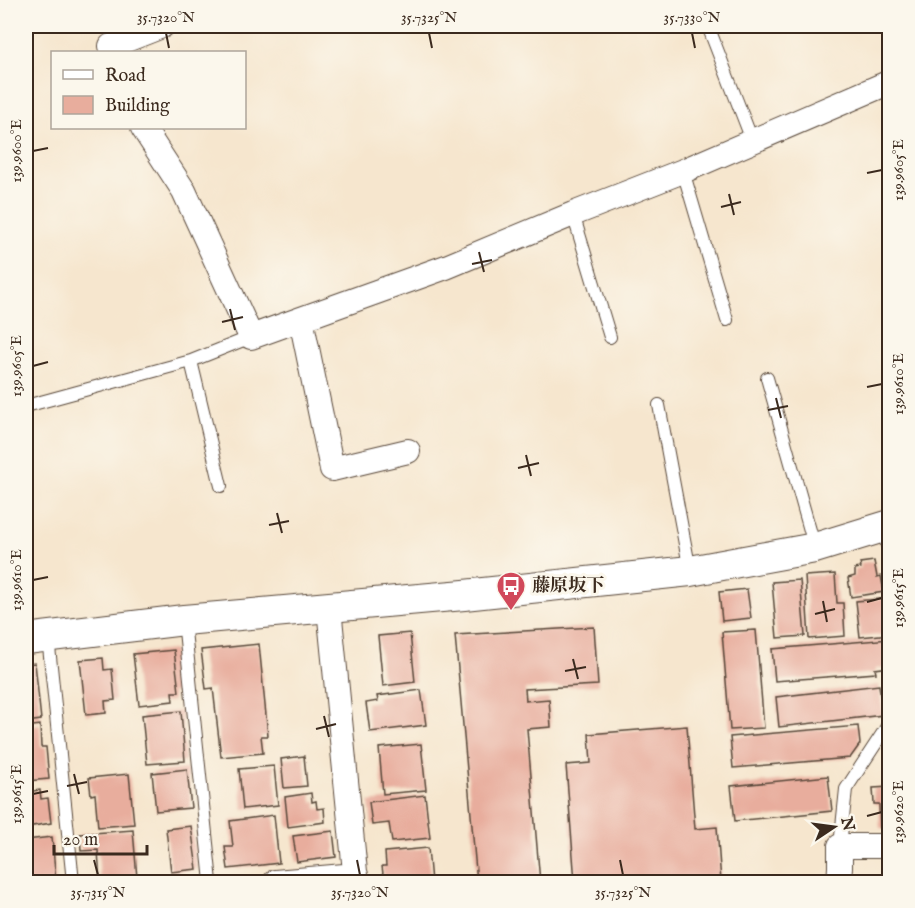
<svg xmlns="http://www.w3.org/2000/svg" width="915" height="908" font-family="'IM FELL English','Noto Serif JP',serif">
  <rect width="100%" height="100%" fill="#fbf7ec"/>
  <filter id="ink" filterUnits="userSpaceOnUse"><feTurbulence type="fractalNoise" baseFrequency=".0167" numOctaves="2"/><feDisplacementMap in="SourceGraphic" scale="12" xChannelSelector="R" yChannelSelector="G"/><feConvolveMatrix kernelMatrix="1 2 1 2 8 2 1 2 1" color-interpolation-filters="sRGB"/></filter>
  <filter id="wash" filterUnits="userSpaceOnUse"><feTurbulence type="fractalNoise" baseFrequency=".008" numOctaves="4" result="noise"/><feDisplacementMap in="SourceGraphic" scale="24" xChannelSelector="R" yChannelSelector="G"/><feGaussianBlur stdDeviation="1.35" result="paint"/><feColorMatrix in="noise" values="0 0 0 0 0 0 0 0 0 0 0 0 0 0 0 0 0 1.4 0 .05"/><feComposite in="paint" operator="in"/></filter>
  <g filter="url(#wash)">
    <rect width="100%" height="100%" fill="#f6e6ce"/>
    <g id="blocks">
      <path fill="#e8ad9d" d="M874,561L877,577L881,576L884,592L851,597L848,578L855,576V569L861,568L860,563Z
        M835,574L837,603H843L845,636L809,639L805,576Z
        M800,580L805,636L777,638L772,582Z
        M747,589L751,618L722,621L719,592Z
        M890,598V634L860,637L856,601Z
        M594,627L598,685L525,689L526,701L549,699L551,727L527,729L540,882H477L455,635Z
        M756,630L764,728L730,730L722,632Z
        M410,633L415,682L383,686L378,636Z
        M890,639V667L875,669L876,673L775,681L772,649Z
        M259,644L268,736H261L263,753L221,757L213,688L206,689L201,650Z
        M174,650L179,692H172L173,701L139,705L133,654Z
        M103,658L104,670L112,669L115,700L105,701L106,713L86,715L80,660Z
        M35,663L41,720L26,722V664Z
        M879,685L883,715L779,727L776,697Z
        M421,690L426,725L370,732L366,703L378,701L377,696Z
        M181,711L185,761L147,764L142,715Z
        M40,725L41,747H46L49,779L26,781V727Z
        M687,726L695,829L717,827L721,882H575L566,765L591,763L589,734Z
        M858,726L860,744L850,758L733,768L730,737Z
        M421,744L426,790L383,794L379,748Z
        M304,756L307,786L284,788L281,759Z
        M274,766L278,805L243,809L239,769Z
        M187,769L191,808L156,811L152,773Z
        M129,774L134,824L98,827L95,794L91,795L89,778Z
        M828,776L832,811L735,821L731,786Z
        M890,787V828H880L879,804H874L873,788Z
        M40,790L41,799L48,798L51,823L26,827V792Z
        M311,793L312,802L316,801L317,809L324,808L325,822L288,827L285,797Z
        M425,795L430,838L392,842L389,823L372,825L369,802Z
        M274,815L279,863L228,869L225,847H233L230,821Z
        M191,826L197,869L171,872L166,829Z
        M133,830L137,878L100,882L98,850L81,851L80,834Z
        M333,831L336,857L297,862L293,836Z
        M52,837L56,882H26V840Z
        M428,848L431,882H384L382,866H386L385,852Z"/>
    </g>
  </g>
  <g filter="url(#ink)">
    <use href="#blocks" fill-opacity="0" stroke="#574638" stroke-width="1.5"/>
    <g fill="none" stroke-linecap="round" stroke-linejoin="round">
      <g stroke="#574638" stroke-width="14">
        <path id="service" d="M708,26L752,140
          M683,171L727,320
          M573,214L610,337
          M191,361L221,486
          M767,378L815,548
          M659,405L690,571
          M26,406L191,361L251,337
          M882,528L890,554
          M184,621L211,882
          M48,637L73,882
          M840,846L846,789L890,722"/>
      </g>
      <g stroke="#574638" stroke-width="26">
        <path id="minor" d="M111,46L162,26
          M143,128L184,191L251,337L301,319L332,469L408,451
          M301,319L446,267L573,214L683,171L890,82
          M329,608L356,882
          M275,882L356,875
          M839,882L840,867V846H890"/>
      </g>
      <g stroke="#574638" stroke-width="32">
        <path id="tertiary" d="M26,639L184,620L464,595L690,571L815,548L890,525"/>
      </g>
      <use href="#service" stroke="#fff" stroke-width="12"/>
      <use href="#minor" stroke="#fff" stroke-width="24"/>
      <use href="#tertiary" stroke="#fff" stroke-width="30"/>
    </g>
  </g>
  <path fill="none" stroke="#3b2a1e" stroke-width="2" d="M166,33L169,48M429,33L432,48M692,33L695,48M33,151L48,148M867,173L882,170M729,194L734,215M721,207L741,202M479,252L484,272M472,264L492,260M230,309L235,330M222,322L243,317M33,366L48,362M867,387L882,384M776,398L781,418M768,410L788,406M526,455L531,476M518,468L539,463M277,513L282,533M269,525L289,521M33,580L48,577M823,601L827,622M867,602L882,598M815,614L835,609M573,659L578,679M565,671L586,667M324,716L329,737M316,729L336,724M74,774L79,794M67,786L87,782M33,794L48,791M867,816L882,812M94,860L98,875M357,860L360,875M620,860L623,875"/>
  <defs>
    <g id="bus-pin" transform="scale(1.5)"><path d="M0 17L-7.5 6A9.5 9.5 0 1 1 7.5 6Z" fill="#d1495b" stroke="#fbf7ec"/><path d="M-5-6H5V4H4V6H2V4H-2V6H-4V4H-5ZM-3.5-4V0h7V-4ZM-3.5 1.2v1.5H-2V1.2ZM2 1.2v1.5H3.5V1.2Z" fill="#fff"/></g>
  </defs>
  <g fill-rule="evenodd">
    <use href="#bus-pin" x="511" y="586"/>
  </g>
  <g text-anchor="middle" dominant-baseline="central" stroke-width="6" stroke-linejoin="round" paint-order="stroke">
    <g font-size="18" font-weight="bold" fill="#3b2a1e" stroke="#fbf7ec" text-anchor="start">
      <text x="532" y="586">藤原坂下</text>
    </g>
  </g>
  <rect width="915" height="908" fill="none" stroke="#fbf7ec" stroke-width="66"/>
  <rect x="51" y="51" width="195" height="78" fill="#fbf7ec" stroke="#aea59a" stroke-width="1.5"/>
  <rect x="63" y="70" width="30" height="9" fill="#ffffff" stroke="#aea59a" stroke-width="1.5"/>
  <text x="105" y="81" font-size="18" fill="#3b2a1e">Road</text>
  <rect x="63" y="96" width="30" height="18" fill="#e8ad9d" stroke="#aea59a" stroke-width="1.5"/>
  <text x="105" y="111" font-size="18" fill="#3b2a1e">Building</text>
  <g transform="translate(834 827) rotate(77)" stroke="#fbf7ec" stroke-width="4.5" paint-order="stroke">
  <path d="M0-4.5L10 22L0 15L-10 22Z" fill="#3b2a1e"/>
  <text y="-9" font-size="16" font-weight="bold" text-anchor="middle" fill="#3b2a1e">N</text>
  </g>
  <path d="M54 845v9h93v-9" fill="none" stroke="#3b2a1e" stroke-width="3"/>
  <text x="63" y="845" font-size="18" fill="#3b2a1e" stroke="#fbf7ec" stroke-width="4.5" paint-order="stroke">20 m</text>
  <rect x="33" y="33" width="849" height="842" fill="none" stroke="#3b2a1e" stroke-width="2"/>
  <g font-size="15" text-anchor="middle" fill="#3b2a1e">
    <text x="166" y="22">35.7320°N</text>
    <text x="429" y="22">35.7325°N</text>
    <text x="692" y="22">35.7330°N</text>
    <text transform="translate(16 151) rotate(-90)" y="5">139.9600°E</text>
    <text transform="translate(898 170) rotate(-90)" y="5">139.9605°E</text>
    <text transform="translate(16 366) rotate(-90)" y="5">139.9605°E</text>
    <text transform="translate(898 384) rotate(-90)" y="5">139.9610°E</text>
    <text transform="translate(16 580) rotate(-90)" y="5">139.9610°E</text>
    <text transform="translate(898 598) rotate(-90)" y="5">139.9615°E</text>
    <text transform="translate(16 794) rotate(-90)" y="5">139.9615°E</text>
    <text transform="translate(898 812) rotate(-90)" y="5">139.9620°E</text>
    <text x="98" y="897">35.7315°N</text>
    <text x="360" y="897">35.7320°N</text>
    <text x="623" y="897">35.7325°N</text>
  </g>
</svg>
